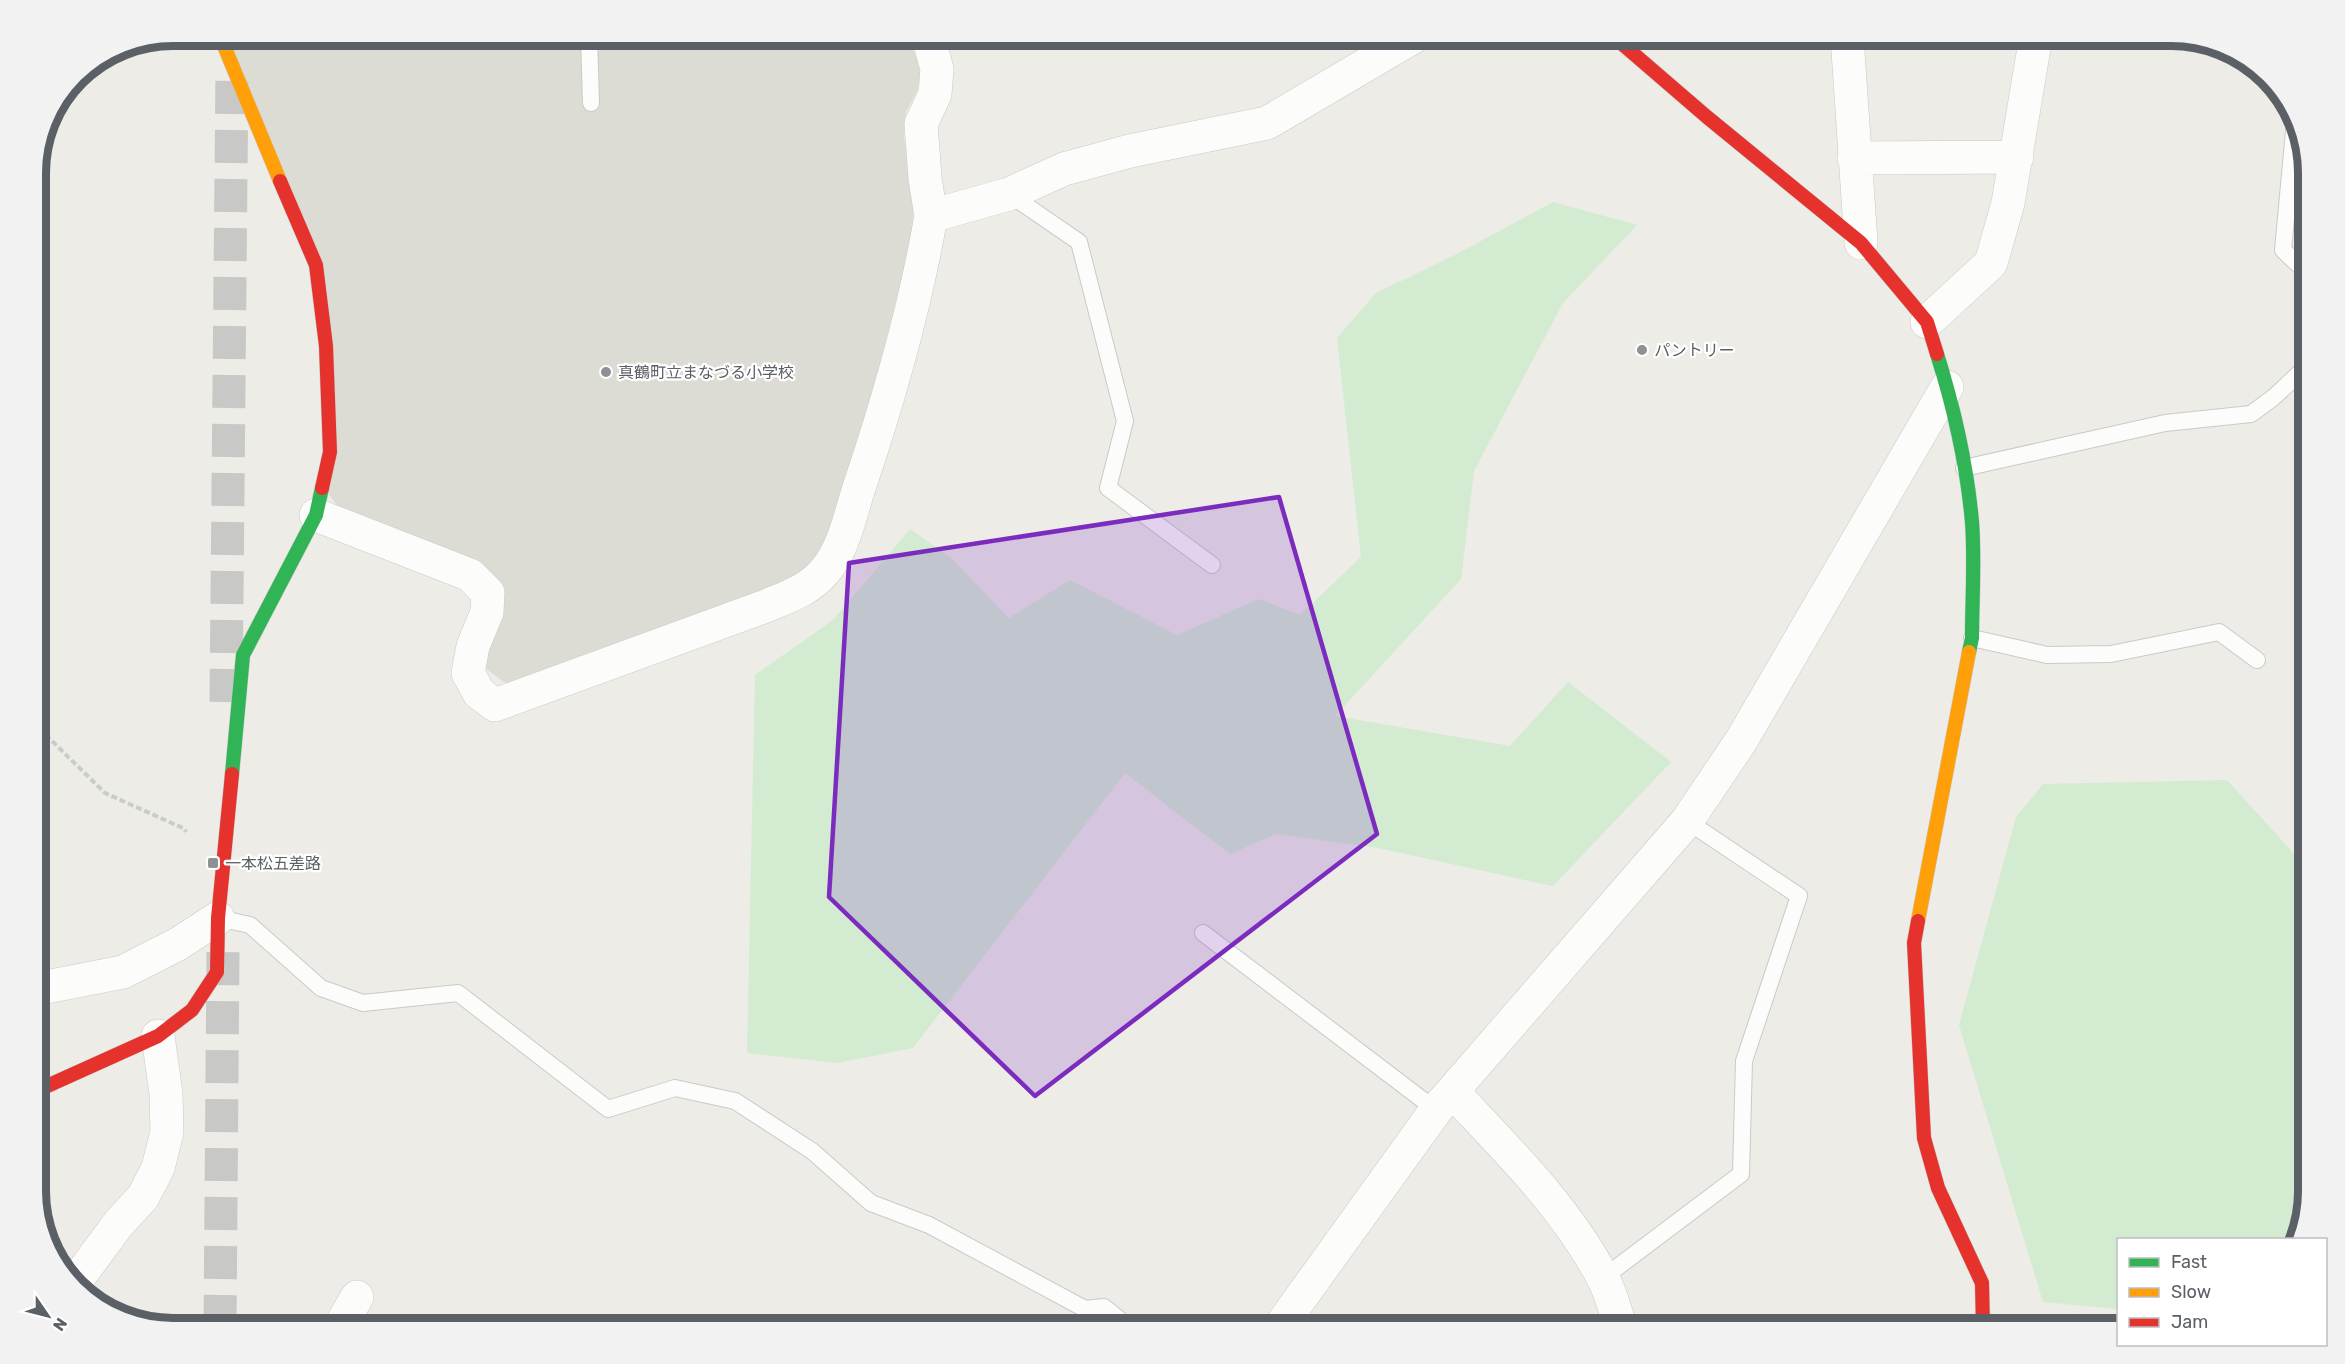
<svg xmlns="http://www.w3.org/2000/svg" width="2345" height="1364" font-family="Rubik,'Noto Sans JP',sans-serif">
  <rect width="100%" height="100%" fill="#edece6"/>
  <path fill="#dddcd4" d="M225,36H909L921,72L917,91L906,112L904,137L914,197L910,281L831,544L789,584L516,684L504,682L485,668L480,655L500,612L345,517L326,490L323,276Z"/>
  <path fill="#d3ebd1" d="M1553,202L1637,225L1563,303L1474,471L1461,579L1335,716L1510,746L1568,682L1671,762L1553,886L1378,848L1276,834L1230,854L1125,773L913,1048L837,1063L747,1053L755,675L833,620L910,529L950,557L1009,618L1070,580L1177,635L1259,599L1300,615L1361,557L1337,338L1376,293L1455,255Z
    M2227,780L2309,870V1191L2296,1239L2118,1240V1309L2043,1302L1959,1025L2016,817L2043,784Z"/>
  <g fill="none" stroke-linecap="round" stroke-linejoin="round">
    <path stroke="#c8c9c6" stroke-width="33" stroke-dasharray="33 16" stroke-linecap="butt" d="M226,702L232,67
      M220,1328L223,949"/>
    <g stroke="#c9cac9" stroke-width="18">
      <path id="lane" d="M589,36L591,103
        M2295,120L2283,250L2309,275
        M1009,194L1079,242L1125,421L1108,488L1212,565
        M1964,468L2165,423L2251,414L2274,397L2309,364
        M1972,638L2047,655L2111,654L2219,632L2257,660
        M218,918L250,925L321,988L363,1003L458,993L608,1109L675,1088L735,1101L812,1151L871,1203L929,1225L1085,1309L1104,1307L1130,1328
        M1203,933L1436,1110
        M1603,1278L1741,1174L1744,1061L1799,896L1687,821"/>
    </g>
    <g stroke="#c9cac9" stroke-width="34">
      <path id="street" d="M928,36L937,69L935,94L921,124L925,178L931,216L1009,194L1064,169L1130,151L1267,123L1415,36
        M1847,36L1861,243
        M1854,158L2017,157
        M1927,322L1991,263L2008,203L2036,36
        M316,515L470,575L488,593L487,612L473,646L468,673L479,693L495,705L766,606C787,597 809,590 824,572C844,550 850,515 859,488C889,399 915,309 931,216
        M36,989L123,972L178,944L218,918
        M1453,1092C1506,1149 1565,1206 1602,1276C1611,1292 1615,1311 1621,1328
        M76,1281L119,1223L143,1197L158,1168L167,1132L166,1094L158,1036
        M339,1328L357,1297
        M1279,1328L1436,1110L1687,821L1741,741L1947,387"/>
    </g>
    <g stroke="#cacbca" stroke-width="15">
      <path id="fast" d="M1937,354C1954,408 1967,466 1972,522C1975,560 1972,600 1972,638L1969,652
        M232,774L243,655L316,515L322,488"/>
    </g>
    <g stroke="#cacbca" stroke-width="15">
      <path id="slow" d="M220,36L280,181
        M1918,921L1969,652"/>
    </g>
    <g stroke="#cacbca" stroke-width="15">
      <path id="jam" d="M1613,36L1707,117L1861,243L1927,322L1937,354
        M280,181L316,265L326,346L330,452L322,488
        M1918,921L1914,943L1924,1138L1938,1188L1982,1283L1983,1328
        M36,1091L158,1036L192,1010L217,972L218,918L232,774"/>
    </g>
    <path stroke="#c8cdca" stroke-width="4" stroke-dasharray="6 3" stroke-linecap="butt" d="M36,734L50,739L105,793L185,829L186,832"/>
    <use href="#lane" stroke="#fcfcfb" stroke-width="16"/>
    <use href="#street" stroke="#fcfcfb" stroke-width="33"/>
    <use href="#fast" stroke="#30b455" stroke-width="14"/>
    <use href="#slow" stroke="#ff9f0a" stroke-width="14"/>
    <use href="#jam" stroke="#e5322d" stroke-width="14"/>
  </g>
  <path fill="#7b2cbf" fill-opacity="0.2" stroke="#7b2cbf" stroke-width="4.5" stroke-linejoin="round" d="M1279,497L1377,834L1035,1096L829,897L849,563Z"/>
  <g fill="#8e9093" stroke="#fff" stroke-width="2">
    <circle cx="1642" cy="350" r="6"/>
    <circle cx="606" cy="372" r="6"/>
    <rect x="207" y="857" width="12" height="12" rx="3"/>
  </g>
  <g text-anchor="middle" dominant-baseline="central" stroke-width="4.5" stroke-linejoin="round" paint-order="stroke">
    <g font-size="16" fill="#5b5f66" stroke="#fff" text-anchor="start">
      <text x="1654" y="350">パントリー</text>
      <text x="618" y="372">真鶴町立まなづる小学校</text>
      <text x="225" y="863">一本松五差路</text>
    </g>
  </g>
  <path d="M0 0H2345V1364H0ZM173 46H2171A127 127 0 0 1 2298 173V1191A127 127 0 0 1 2171 1318H173A127 127 0 0 1 46 1191V173A127 127 0 0 1 173 46Z" fill="#f2f2f3" fill-rule="evenodd"/>
  <path fill="none" stroke="#5b5f66" stroke-width="8" d="M173 46H2171A127 127 0 0 1 2298 173V1191A127 127 0 0 1 2171 1318H173A127 127 0 0 1 46 1191V173A127 127 0 0 1 173 46Z"/>
  <rect x="2117" y="1238" width="210" height="108" fill="#ffffff" stroke="#bdbfc2" stroke-width="1.5"/>
  <rect x="2129" y="1258" width="30" height="9" fill="#30b455" stroke="#bdbfc2" stroke-width="1.5"/>
  <text x="2171" y="1268" font-size="18" fill="#5b5f66">Fast</text>
  <rect x="2129" y="1288" width="30" height="9" fill="#ff9f0a" stroke="#bdbfc2" stroke-width="1.5"/>
  <text x="2171" y="1298" font-size="18" fill="#5b5f66">Slow</text>
  <rect x="2129" y="1318" width="30" height="9" fill="#e5322d" stroke="#bdbfc2" stroke-width="1.5"/>
  <text x="2171" y="1328" font-size="18" fill="#5b5f66">Jam</text>
  <g transform="translate(48 1316) rotate(125)" stroke="#ffffff" stroke-width="4.5" paint-order="stroke">
  <path d="M0-4.5L10 22L0 15L-10 22Z" fill="#5b5f66"/>
  <text y="-9" font-size="16" font-weight="bold" text-anchor="middle" fill="#5b5f66">N</text>
  </g>
</svg>
